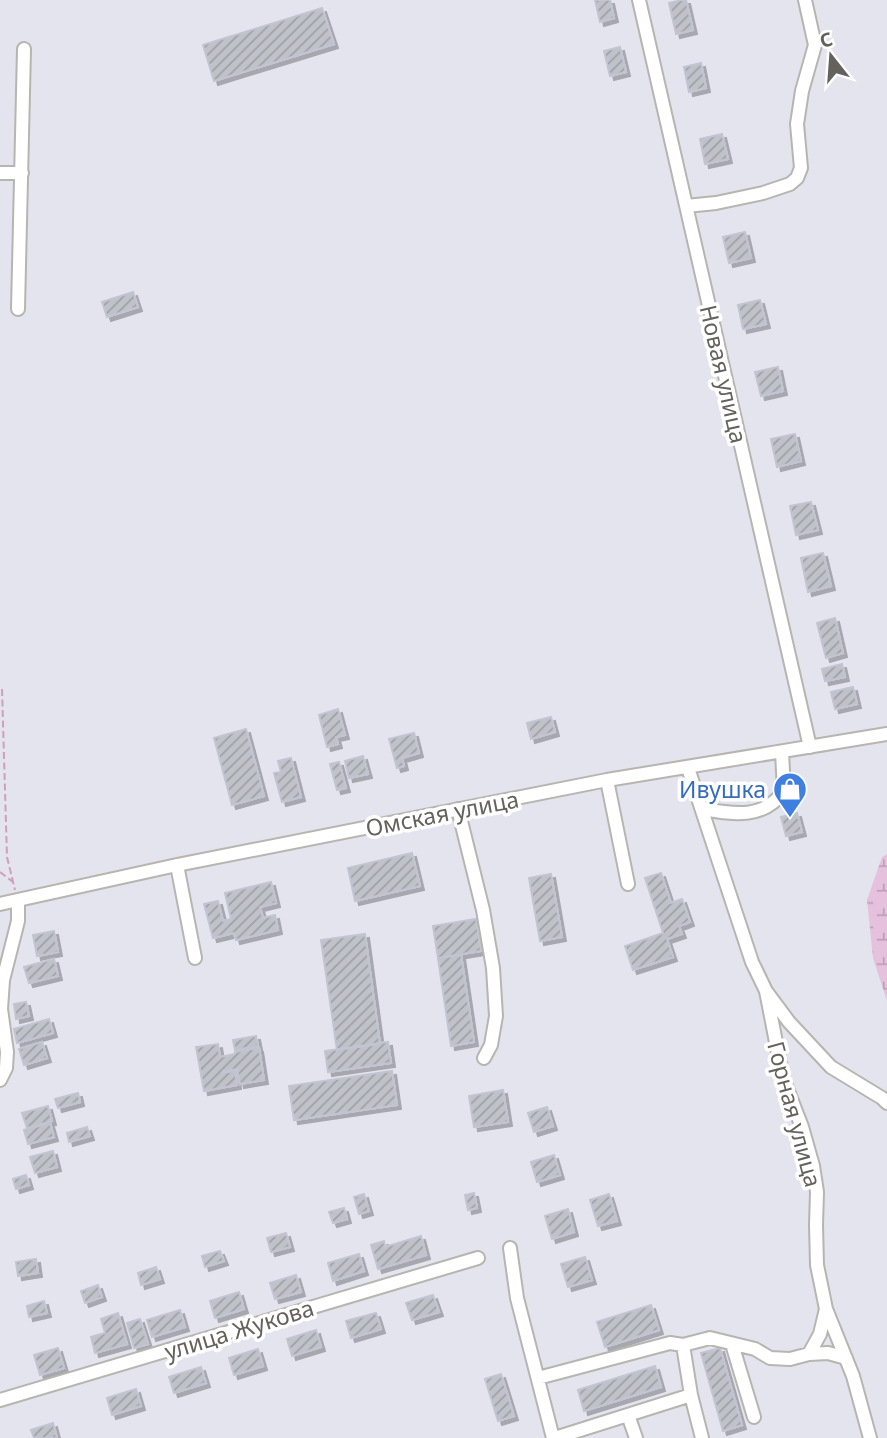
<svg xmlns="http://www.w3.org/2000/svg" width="887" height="1438" font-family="'Noto Sans',sans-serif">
  <defs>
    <pattern id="wetland-marsh" width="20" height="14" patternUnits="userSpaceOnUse" patternTransform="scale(1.75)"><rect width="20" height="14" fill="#e5c1dd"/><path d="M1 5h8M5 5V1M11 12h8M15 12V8" fill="none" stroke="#bda0b6"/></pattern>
    <pattern id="building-hatch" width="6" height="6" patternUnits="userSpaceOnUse" patternTransform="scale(1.75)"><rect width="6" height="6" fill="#c0c2c9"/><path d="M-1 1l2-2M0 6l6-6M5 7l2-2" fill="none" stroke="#a0a1a6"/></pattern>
    <filter id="shadow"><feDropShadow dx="4" dy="4" stdDeviation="0" flood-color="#0004"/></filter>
  </defs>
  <rect width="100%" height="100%" fill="#e4e4ee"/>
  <path fill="url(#wetland-marsh)" d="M887,854V1001L873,958L867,900L882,857Z"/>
  <path fill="url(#building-hatch)" stroke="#c2c4d2" stroke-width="2" filter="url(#shadow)" d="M595,0H610L614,18L600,22Z
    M682,0H686L693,30L676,34L669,3Z
    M322,8L334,44L214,81L203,45Z
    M620,47L626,72L610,76L604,51Z
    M701,63L706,88L689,92L684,67Z
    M722,134L728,159L705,164L700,139Z
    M745,232L751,258L729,263L723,237Z
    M133,292L138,307L107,317L102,302Z
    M760,300L766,324L743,329L738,305Z
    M778,367L783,391L761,396L755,372Z
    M795,434L801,461L777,467L771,439Z
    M811,502L818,530L796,535L790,506Z
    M823,553L831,586L808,592L801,558Z
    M835,618L843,653L826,658L817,623Z
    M842,664L845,677L825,681L822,669Z
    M853,687L857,704L835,709L831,692Z
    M338,709L345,735L336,737L338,744L327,747L319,715Z
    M551,717L555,732L531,739L527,723Z
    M246,729L264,796L232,805L214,738Z
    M414,733L419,753L402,758L404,766L397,768L389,739Z
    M363,756L368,774L349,778L345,761Z
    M291,758L301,797L282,802L274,773L281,772L278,761Z
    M339,762L346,788L337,790L330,764Z
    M797,813L802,832L786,836L781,817Z
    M412,853L420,886L355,901L348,868Z
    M661,873L671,903L682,899L690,922L679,926L682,934L667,939L673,957L633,970L625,946L663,933L645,878Z
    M551,874L562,937L540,941L529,878Z
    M271,882L276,903L260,907L263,918L275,915L278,930L236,940L234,933L213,938L204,904L218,901L223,921L231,919L225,893Z
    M476,919L481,951L438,958L433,926Z
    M54,931L58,952L37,956L33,935Z
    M365,934L380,1044L337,1050L321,940Z
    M461,955L474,1042L451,1046L438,958Z
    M54,959L58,976L29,983L24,967Z
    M26,1002L29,1016L16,1019L14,1004Z
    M49,1019L53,1033L17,1043L14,1029Z
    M256,1036L258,1046L235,1050L233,1040Z
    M42,1042L47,1058L24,1065L19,1049Z
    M388,1042L391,1063L328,1072L325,1051Z
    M218,1044L220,1057L235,1054V1052L259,1048L264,1080L240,1084L237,1069L223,1071V1073L235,1071L237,1085L204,1091L196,1047Z
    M392,1071L397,1105L294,1120L289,1086Z
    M503,1090L508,1122L474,1127L469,1096Z
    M78,1093L80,1102L58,1108L55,1099Z
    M48,1106L52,1121L27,1128L22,1113Z
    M547,1107L553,1126L534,1132L528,1113Z
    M50,1123L54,1137L28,1144L24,1130Z
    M87,1127L90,1136L69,1142L67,1133Z
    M53,1151L57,1167L35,1173L30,1157Z
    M554,1155L560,1175L537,1182L531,1162Z
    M26,1175L29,1185L16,1189L13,1179Z
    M474,1193L477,1208L468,1210L465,1195Z
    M364,1194L369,1211L359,1214L354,1197Z
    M609,1194L617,1221L598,1226L590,1200Z
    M344,1208L347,1219L333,1223L329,1212Z
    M568,1209L574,1232L552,1239L545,1216Z
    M286,1233L290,1247L271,1252L267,1238Z
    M421,1236L426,1255L378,1269L371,1245L384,1241L385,1247Z
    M220,1251L224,1261L205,1267L202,1256Z
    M359,1254L364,1271L333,1281L328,1263Z
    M585,1257L592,1280L568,1287L561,1264Z
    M36,1259L38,1273L18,1276L16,1262Z
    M156,1267L160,1279L141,1285L138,1273Z
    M296,1275L301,1292L275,1299L270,1283Z
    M98,1285L102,1297L85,1303L81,1291Z
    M239,1292L244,1309L215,1318L210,1301Z
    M433,1295L439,1312L412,1320L406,1303Z
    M44,1301L47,1313L29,1317L27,1306Z
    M651,1305L659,1330L605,1347L597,1322Z
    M180,1310L185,1327L152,1337L147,1320Z
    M118,1313L127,1344L95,1353L91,1337L105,1333L101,1319Z
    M376,1313L381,1329L351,1338L346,1321Z
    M140,1319L148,1344L134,1348L127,1323Z
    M316,1330L321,1347L292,1356L287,1339Z
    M58,1348L64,1368L40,1375L34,1355Z
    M720,1348L742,1425L723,1431L701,1353Z
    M258,1349L263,1366L234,1375L229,1358Z
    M655,1366L661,1387L584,1411L578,1390Z
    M201,1367L206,1383L174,1393L169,1377Z
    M501,1374L514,1416L498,1421L485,1379Z
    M136,1389L141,1406L112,1415L107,1398Z
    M53,1423L57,1438H34L31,1430Z"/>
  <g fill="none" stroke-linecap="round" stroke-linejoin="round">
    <g stroke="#b6b5af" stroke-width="16">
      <path id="minor" d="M639,0L810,747
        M0,173H22
        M686,206L716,203L763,193L790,184L797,178L801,168L797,124L802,91L815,45L805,0
        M18,309L24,49
        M688,768L752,962L766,991L789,1022L831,1067L882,1098L887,1103
        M607,780L628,884
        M458,809L483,910L493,968L496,1016L491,1045L484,1058
        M702,809C733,814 763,820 784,791L782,752
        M177,865L195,958
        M0,904L177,865L607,780L887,734
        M766,991L783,1078L802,1127L813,1166L817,1192L816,1225L817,1265L826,1309L853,1376L870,1438
        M0,1080L6,1068L7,1052L1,1009L3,980L18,921V900
        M510,1248L517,1298L553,1438
        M732,1344L754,1417
        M683,1345L691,1395L702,1438
        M809,1354L820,1334L826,1309
        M538,1378L670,1343L683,1345L710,1338L755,1349L770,1358L790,1359L809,1354L828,1353L846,1358
        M0,1400L478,1258
        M628,1415L636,1438
        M555,1438L691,1395"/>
    </g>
    <path stroke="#cfa0b9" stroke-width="2" stroke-dasharray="7 3.5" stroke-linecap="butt" d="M2,689L7,857L15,890
      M0,872L13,882"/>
    <use href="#minor" stroke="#fff" stroke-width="12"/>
  </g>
  <defs>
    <g id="shop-pin" transform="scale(1.75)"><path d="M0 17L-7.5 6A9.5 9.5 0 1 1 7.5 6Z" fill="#3f7fe0" stroke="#fff"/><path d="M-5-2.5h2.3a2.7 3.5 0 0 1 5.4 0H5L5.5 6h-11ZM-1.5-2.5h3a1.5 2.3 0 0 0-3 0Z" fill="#fff"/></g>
  </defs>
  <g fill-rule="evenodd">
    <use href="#shop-pin" x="790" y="789"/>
  </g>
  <g text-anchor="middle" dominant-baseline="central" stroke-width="7" stroke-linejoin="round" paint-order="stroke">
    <g font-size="23" fill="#64625c" stroke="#fff">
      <text transform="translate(724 374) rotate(77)">Новая улица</text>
      <text transform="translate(442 813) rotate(-11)">Омская улица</text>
      <text transform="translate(795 1114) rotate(75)">Горная улица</text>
      <text transform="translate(239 1329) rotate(-17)">улица Жукова</text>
    </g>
    <g font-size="23" fill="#366cbe" stroke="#fff" text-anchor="end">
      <text x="766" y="789">Ивушка</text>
    </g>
  </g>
  <g transform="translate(831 56) rotate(343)" stroke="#ffffff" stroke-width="5" paint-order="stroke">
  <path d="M0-5L12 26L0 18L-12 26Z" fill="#64625c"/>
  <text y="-10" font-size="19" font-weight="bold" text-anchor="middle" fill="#64625c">С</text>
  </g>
</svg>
